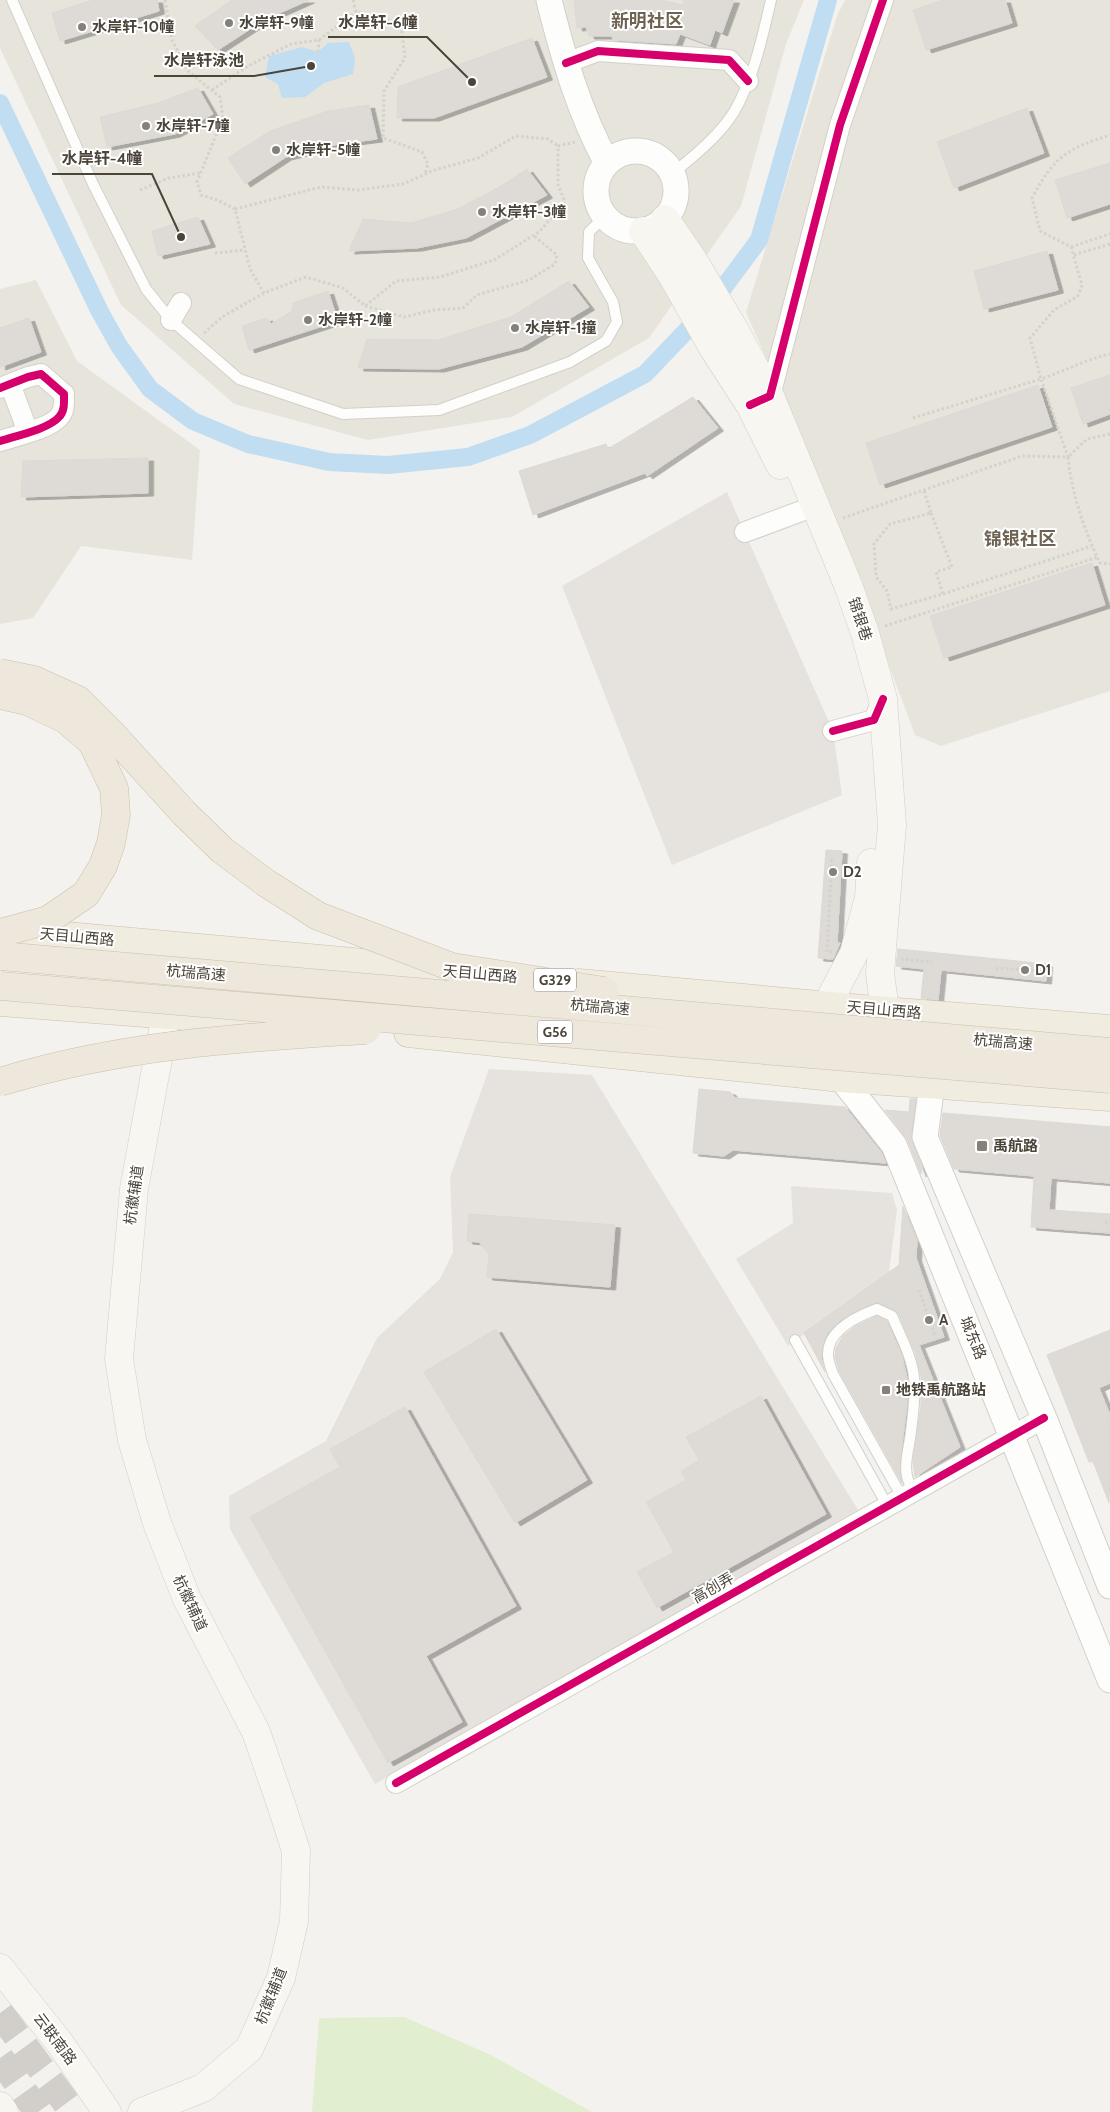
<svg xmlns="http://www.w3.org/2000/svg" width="1110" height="2112" font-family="Cabin,'Noto Sans SC',sans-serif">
  <defs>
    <filter id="shadow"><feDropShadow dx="5.5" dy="3" stdDeviation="0" flood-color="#0004"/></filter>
  </defs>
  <rect width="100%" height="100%" fill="#f4f2ee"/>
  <path fill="#e7e4dc" d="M0,0H804L786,44L741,206L649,338L512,417L368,440L234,404L121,305L0,48Z
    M845,0H1110V691L941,746L915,735L823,488L746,312L837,16Z
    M36,280L77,361L200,450L192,560L81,546L33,618L0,624V289Z"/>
  <path fill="#e6e2de" d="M489,1069L592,1075L858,1510L375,1784L230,1529L229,1496L326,1441L377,1338L440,1279L453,1252L450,1177Z"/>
  <path fill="#e1eecf" d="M404,2017L491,2055L592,2112H312L319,2018Z"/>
  <path fill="#e6e3df" d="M727,492L833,731L842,795L672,865L562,586Z
    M791,1186L892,1193L897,1210L889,1272L788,1346L736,1259L793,1223Z"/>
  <path fill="#c0ddf1" d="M349,42L355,58L353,74L324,83L305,97L282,98L278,84L265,77L269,56L302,47L318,52L328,43Z"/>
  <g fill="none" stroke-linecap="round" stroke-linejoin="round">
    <path stroke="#c0ddf1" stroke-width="18" d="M0,103L99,310L119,346L150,389L193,421L248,444L329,462L388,465L468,457L530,435L645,374L709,307L759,240L828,0"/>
  </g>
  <path fill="#dedbd6" stroke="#dcd9d4" filter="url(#shadow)" d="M93,0H157L159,11L60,41L52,13Z
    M232,0H309L264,20L218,50L195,26Z
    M574,0H660L683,5L684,0H734L722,33L715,30L710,45L680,34L676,44L613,40L612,36H589L586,27L577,28Z
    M943,0H1005L1012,23L926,50L913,10Z
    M532,38L547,77L434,118H397L398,87Z
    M198,88L213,114L175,134L107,147L100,117L158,103Z
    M369,105L377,139L338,144L286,157L245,184L228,158L270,131L328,111Z
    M1027,108L1044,153L954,188L937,142Z
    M1110,163V204L1067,218L1055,180Z
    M527,169L547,195L466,238L417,248L349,251L363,219L411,223L458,209L501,186Z
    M198,217L210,244L158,256L152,231Z
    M1047,251L1058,290L984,309L974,271Z
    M569,281L589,307L522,347L439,369L358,368L367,339L438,340L511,317Z
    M328,291L338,321L249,350L242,326L267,318L271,324L292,311L293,303Z
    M29,318L41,352L0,367V328Z
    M1110,375V414L1083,424L1071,388Z
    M1038,385L1052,427L880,485L866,443Z
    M693,397L718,428L647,476L645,473L533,515L519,471L606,444L608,449Z
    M148,458V493L21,497L23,461Z
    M1092,563L1105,605L944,658L930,616Z
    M826,850L842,851L837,943H840L833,959L818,958Z
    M898,949L1047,964L1046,981L941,970L938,1000L921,998L924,969L896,966Z
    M699,1089L730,1092L735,1098L845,1107L881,1152L886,1163L733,1150L724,1156L693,1153Z
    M910,1099H916L911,1136L922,1166L921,1174L907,1139L885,1110L909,1112Z
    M943,1113L1110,1127V1183L1051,1178L1049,1210L1110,1214V1233L1031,1227L1034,1176L954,1169L940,1135Z
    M903,1206L917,1240L916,1258L944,1337L919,1345L960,1447L915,1477L913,1462L921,1405V1376L915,1352L898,1313L877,1302L841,1320L827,1334L823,1344L821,1358L825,1372L804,1333L899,1265Z
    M469,1214L615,1225L610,1287L487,1277L489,1254L479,1242L467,1241Z
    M877,1316L887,1321L902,1356L907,1378V1404L900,1461L902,1483L839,1371L835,1357L836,1348L843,1336L856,1326Z
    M496,1329L587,1480L515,1523L424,1372Z
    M1110,1330V1383L1099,1388L1110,1415L1109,1503L1093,1461L1089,1462L1047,1355Z
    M761,1396L826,1514L657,1608L637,1572L674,1552L646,1502L686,1480L681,1471L699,1460L686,1437Z
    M405,1407L516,1606L426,1656L462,1722L388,1763L250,1517L340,1467L330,1449Z"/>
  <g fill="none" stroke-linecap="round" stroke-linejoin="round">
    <path stroke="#d2cfca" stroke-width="28" stroke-dasharray="28 14" stroke-linecap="butt" d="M0,2013L73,2112
      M0,2058L38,2112"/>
    <g stroke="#d2d0cb" stroke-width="12">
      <path id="service" d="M12,0L93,184L146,289L171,320L239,379L343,414L439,410L570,362L606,341L617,322L613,302L588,258L589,232L604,217
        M672,174C694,156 719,136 734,112C754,77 762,39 771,0
        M795,1340L887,1505
        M902,1497L833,1374C831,1368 828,1361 828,1355C827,1330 858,1316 877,1309L892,1316C900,1335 912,1357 914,1377C916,1394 913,1415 911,1431C909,1452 900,1471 913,1490"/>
    </g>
    <g stroke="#d2d0cb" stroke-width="22">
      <path id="minor" d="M566,63L598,51L729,60L748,81
        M171,320L181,303
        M10,384L28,432
        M0,388L28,377L41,374L64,394C64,402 65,411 59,417C49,429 15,436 0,441
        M764,398L770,396L840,125L883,0
        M745,532L815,506
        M833,731L874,720L883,699
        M396,1783L1044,1418"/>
    </g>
    <g stroke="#d2d0cb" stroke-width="27">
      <path id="tertiary" d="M549,0C563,56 579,112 607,163
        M596 191a40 40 0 1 1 80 0a40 40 0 1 1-80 0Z
        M838,1064L841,1078L894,1145L1110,1680
        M922,1068L932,1084L925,1137L1044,1418L1110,1586"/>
    </g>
    <g stroke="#d3cfc5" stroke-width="29">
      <path id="secondary" d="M665,219L693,260L735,331L770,396L848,585L865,633L883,699L892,825L880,973L885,1011
        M643,231L672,275L713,348L750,405L780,465
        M827,1005L854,953L869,898L871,863
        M0,1968L59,2042L107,2112
        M0,2106L4,2112
        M142,2112L203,2088L249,2049L281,1978L294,1921L296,1851L282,1807L256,1732L187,1599L157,1523L132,1440L119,1359L134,1189L166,1015"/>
    </g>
    <g stroke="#ccbfa9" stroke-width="29">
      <path id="trunk" d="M11,931L454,971
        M579,983L885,1011L1110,1029
        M0,1002L288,1024
        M408,1033L841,1078L1110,1097"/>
    </g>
    <path stroke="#d3d2cc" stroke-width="3" stroke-dasharray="2.5 2.5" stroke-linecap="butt" d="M165,0L172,40L189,72L220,97L223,118L197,182L201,195L217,200L235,209L250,269L264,293
      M353,0L356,12L380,17L401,25L405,58L384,91L383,138L422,152L428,164L425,174
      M318,52L319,40
      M212,90L248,66L291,44L319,40L356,12
      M140,190L169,178L200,173
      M235,209L321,187L358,190L403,184L435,170L478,158L516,136L548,139L558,146
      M1071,247L1110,234
      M215,253L245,250
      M1074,255L1110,244
      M365,306L404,317L434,310L463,308L477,295L529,280L555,264L557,255L533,235
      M204,333L222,317L264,293L306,277L343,288L365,306L396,281L440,277L494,260L539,232L565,202L558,185V146L575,142
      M913,418L1041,379L1030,338L1054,310L1078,296L1082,285L1071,247L1040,231L1032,198C1054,157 1066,149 1110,135
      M1110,434L1087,439L1068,457C1071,492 1085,532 1100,563L1110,564
      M924,491L931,513
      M931,513L952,567L936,572L943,594L891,609L887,591L876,577L874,544L890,524Z
      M843,518L1022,456L1068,457L1041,379C1065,371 1086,359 1110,354
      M943,594L1092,546
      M885,626L1098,557
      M832,952H827L832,859
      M901,959L932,962
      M996,968L1041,971
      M1105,1222L1110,1223
      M919,1290L935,1335"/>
    <use href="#service" stroke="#fdfdfc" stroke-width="10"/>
    <use href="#minor" stroke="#fdfdfc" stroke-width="20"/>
    <use href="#tertiary" stroke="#fdfdfc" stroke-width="25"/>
    <use href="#secondary" stroke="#f7f6f1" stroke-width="28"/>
    <use href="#trunk" stroke="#f0ece0" stroke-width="28"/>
    <g stroke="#ccbfa9" stroke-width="29" stroke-linecap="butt">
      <path id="motorway-bridge" d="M0,673L34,680L78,700L113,735L184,813L222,850L266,883L318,916L452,967L604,991
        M0,695L27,701L65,719L92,742L114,788L116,815L111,843L103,866L86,894L48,920L0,933
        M0,956L1110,1052
        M0,986L1110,1079
        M0,1082C119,1045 243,1037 366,1030"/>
    </g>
    <use href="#motorway-bridge" stroke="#ede8db" stroke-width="28"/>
    <g stroke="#fff" stroke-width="11">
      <path id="cycleway" d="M566,63L598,51L729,60L748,81
        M0,388L28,377L41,374L64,394C64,402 65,411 59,417C49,429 15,436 0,441
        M750,405L770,396L840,125L883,0
        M833,731L874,720L883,699
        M396,1783L1044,1418"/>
    </g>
    <use href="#cycleway" stroke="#d6006c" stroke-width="8"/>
  </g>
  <g fill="#868178" stroke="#fff" stroke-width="2">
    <circle cx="229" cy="23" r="5"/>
    <circle cx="82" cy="27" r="5"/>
    <circle cx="146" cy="126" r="5"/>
    <circle cx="276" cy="150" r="5"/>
    <circle cx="482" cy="212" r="5"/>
    <circle cx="308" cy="320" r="5"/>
    <circle cx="515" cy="328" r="5"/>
    <circle cx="833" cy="872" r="5"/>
    <circle cx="1025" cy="970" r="5"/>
    <rect x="976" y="1140" width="12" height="12" rx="2.5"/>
    <circle cx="929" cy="1320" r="5"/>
    <rect x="881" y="1385" width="10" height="10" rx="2.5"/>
  </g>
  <g text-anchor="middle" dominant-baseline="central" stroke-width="4" stroke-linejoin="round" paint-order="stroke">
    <g fill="#fff" stroke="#817c74" stroke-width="1">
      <rect x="534" y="968.5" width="42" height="23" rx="4"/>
      <rect x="537.5" y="1020.5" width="35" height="23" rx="4"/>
    </g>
    <g font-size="14" font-weight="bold" fill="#4b4439">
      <text x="555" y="980">G329</text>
      <text x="555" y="1032">G56</text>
    </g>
    <g font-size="15" font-weight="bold" fill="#4b4439" stroke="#fff" text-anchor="start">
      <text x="239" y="23">水岸轩-9幢</text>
      <text x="92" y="27">水岸轩-10幢</text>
      <text x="156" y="126">水岸轩-7幢</text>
      <text x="286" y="150">水岸轩-5幢</text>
      <text x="492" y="212">水岸轩-3幢</text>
      <text x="318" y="320">水岸轩-2幢</text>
      <text x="525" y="328">水岸轩-1撞</text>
      <text x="843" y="872">D2</text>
      <text x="1035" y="970">D1</text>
      <text x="993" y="1146">禹航路</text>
      <text x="939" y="1320">A</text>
      <text x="896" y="1390">地铁禹航路站</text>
    </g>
    <g font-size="15" fill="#4b4439" stroke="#fff">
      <text transform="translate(860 619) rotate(72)">锦银巷</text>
      <text transform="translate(77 937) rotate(5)">天目山西路</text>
      <text transform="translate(196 973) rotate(5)">杭瑞高速</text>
      <text transform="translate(480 974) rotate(5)">天目山西路</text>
      <text transform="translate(600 1007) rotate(5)">杭瑞高速</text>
      <text transform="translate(884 1010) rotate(5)">天目山西路</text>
      <text transform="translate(1003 1042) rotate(5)">杭瑞高速</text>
      <text transform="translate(134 1195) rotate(-82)">杭徽辅道</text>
      <text transform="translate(973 1338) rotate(68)">城东路</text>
      <text transform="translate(713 1588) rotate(-30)">高创弄</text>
      <text transform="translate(190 1603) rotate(65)">杭徽辅道</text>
      <text transform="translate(271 1996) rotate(-68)">杭徽辅道</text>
      <text transform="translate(55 2039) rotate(53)">云联南路</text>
    </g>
    <g font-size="18" font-weight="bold" fill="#6e6250" stroke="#fff">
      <text x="647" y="21">新明社区</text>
      <text x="1020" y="539">锦银社区</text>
    </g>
  </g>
  <path fill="none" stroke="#4b4439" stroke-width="2" d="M472 82L427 37H328M311 66L254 76H154M181 237L152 174H52"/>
  <g fill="#4b4439" stroke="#fff" stroke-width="2">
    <circle cx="472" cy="82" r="5"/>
    <circle cx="311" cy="66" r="5"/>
    <circle cx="181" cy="237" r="5"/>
  </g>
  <g font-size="16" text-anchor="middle" font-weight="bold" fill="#4b4439" stroke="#fff" stroke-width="4" stroke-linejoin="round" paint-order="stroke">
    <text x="378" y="28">水岸轩-6幢</text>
    <text x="204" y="66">水岸轩泳池</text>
    <text x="102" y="164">水岸轩-4幢</text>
  </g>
</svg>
